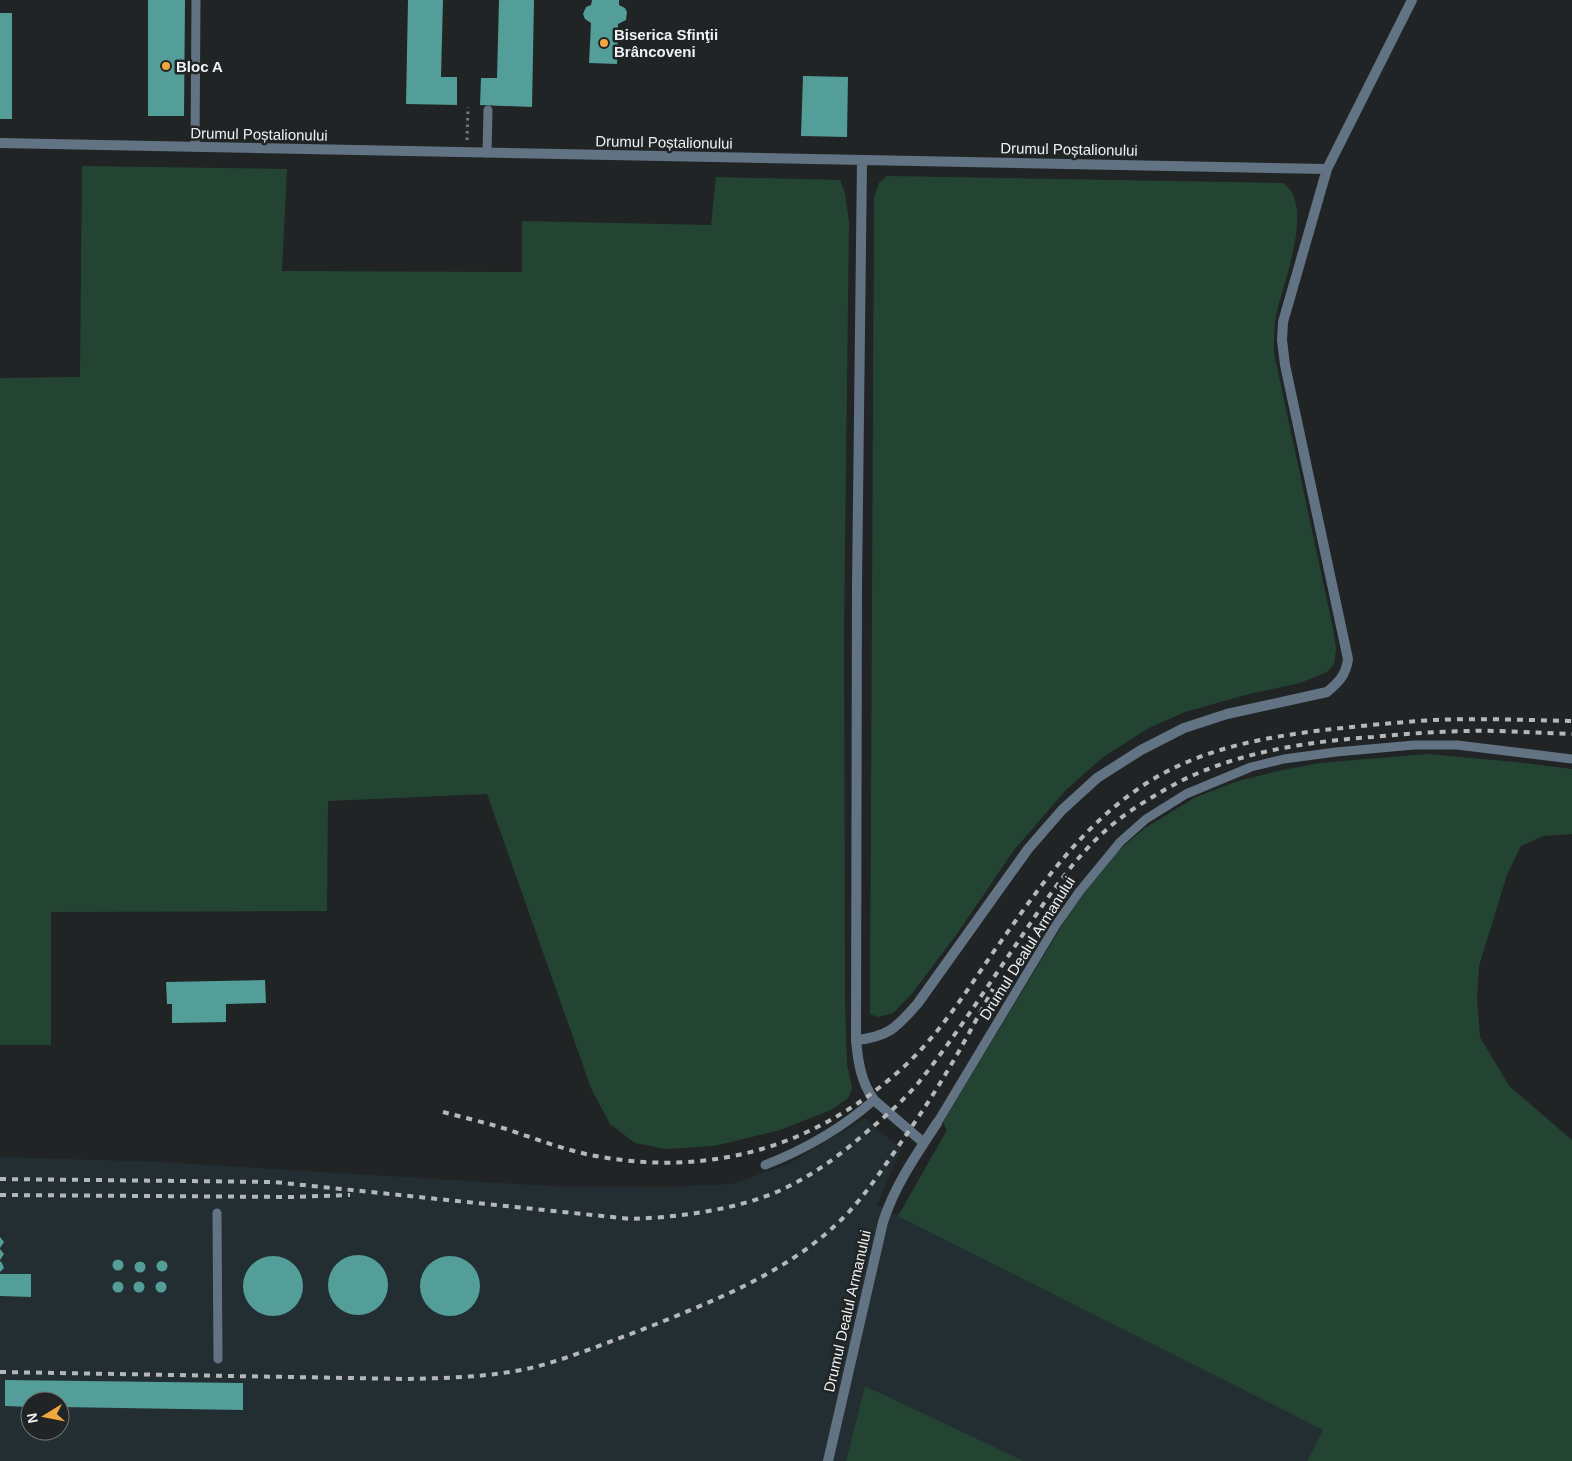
<svg xmlns="http://www.w3.org/2000/svg" width="1572" height="1461" font-family="Arial,sans-serif">
  <rect width="100%" height="100%" fill="#202425"/>
  <path fill="#232e32" fill-rule="evenodd" d="M865,1118L901,1149L877,1205L1323,1430L1307,1461H1024L865,1387L846,1461H0V1157L163,1162L549,1186L664,1187L732,1184L790,1163ZM30,1401H60V1431H30Z"/>
  <path fill="#244433" d="M82,166L287,169L282,271L522,272V221L711,225L716,177L840,180L845,193L849,222L844,630L845,1000L847,1064L852,1088L848,1098L831,1110L780,1130L714,1146L666,1149L635,1143L610,1124L591,1088L487,794L328,801L327,911L51,912V1045H0V378L80,377Z
    M887,176L1283,183C1315,204 1284,281 1277,311C1274,325 1274,338 1274,353L1334,633L1336,650L1334,664L1327,672L1300,683L1245,695L1185,712L1149,728L1103,757L1066,790L1014,850L959,931L911,995L893,1013L878,1017L870,1014V1007L874,197L879,183Z
    M1427,754L1515,762L1572,769V834L1543,836L1521,846L1507,875L1479,966L1477,999L1480,1037L1509,1086L1572,1140V1461H1307L1323,1430L898,1216L947,1130L943,1122L1075,904L1114,854L1145,828L1196,797L1238,781L1282,770L1320,763Z
    M865,1386L1024,1461H846Z"/>
  <path fill="#549e99" d="M148,0H185L184,116H148Z
    M408,0H443L441,77H457V105L406,104Z
    M499,0H534L532,107L480,105L481,78H497Z
    M592,0H619V5L625,8L627,12L626,20L618,24L617,64L589,63L591,23L585,19L583,14L586,7L591,5Z
    M0,13H12V119H0Z
    M803,76L848,77L847,137L801,136Z
    M265,980L266,1003L226,1004V1022L172,1023V1004H167L166,982Z
    M0,1237L4,1242L0,1248Z
    M0,1249L4,1254L0,1260Z
    M328 1285a30 30 0 1 1 60 0a30 30 0 1 1-60 0Z
    M243 1286a30 30 0 1 1 60 0a30 30 0 1 1-60 0Z
    M420 1286a30 30 0 1 1 60 0a30 30 0 1 1-60 0Z
    M112.5 1265a5.5 5.5 0 1 1 11 0a5.5 5.5 0 1 1-11 0Z
    M156.5 1266a5.5 5.5 0 1 1 11 0a5.5 5.5 0 1 1-11 0Z
    M0,1261L2,1263L4,1268L0,1272Z
    M134.5 1267a5.5 5.5 0 1 1 11 0a5.5 5.5 0 1 1-11 0Z
    M0,1274H31V1297L0,1296Z
    M155.5 1287a5.5 5.5 0 1 1 11 0a5.5 5.5 0 1 1-11 0Z
    M112.5 1287a5.5 5.5 0 1 1 11 0a5.5 5.5 0 1 1-11 0Z
    M133.5 1287a5.5 5.5 0 1 1 11 0a5.5 5.5 0 1 1-11 0Z
    M5,1380L243,1383V1410L60,1407V1401H30V1407L5,1406Z"/>
  <g fill="none" stroke-linecap="round" stroke-linejoin="round">
    <path stroke="#76797a" stroke-width="3" stroke-dasharray="2.5 4" stroke-linecap="butt" d="M467,140L468,107"/>
    <path stroke="#627384" stroke-width="9" d="M195,147L196,0
      M487,153L488,110
      M937,1123L1056,925L1079,892L1120,842L1146,819L1186,794L1251,767L1284,759L1336,752L1414,745H1457L1572,759
      M765,1165C806,1149 841,1129 874,1100
      M217,1213L218,1359"/>
    <path stroke="#627384" stroke-width="10" d="M0,143L1327,169
      M862,160L857,586L856,1040C858,1062 861,1082 874,1100L924,1143
      M856,1040C889,1037 897,1027 918,1003L1028,849L1062,810L1097,778L1141,750L1184,728L1227,714L1327,692C1339,682 1346,675 1348,659L1285,365L1282,340L1283,322L1327,169L1412,0
      M828,1461L883,1222C895,1185 916,1155 937,1123"/>
    <path stroke="#b4b8b9" stroke-width="4" stroke-dasharray="6 6" stroke-linecap="butt" d="M443,1112C462,1117 482,1122 500,1127C534,1138 566,1151 601,1157C712,1176 813,1147 898,1072C936,1039 964,995 992,954C1039,888 1084,820 1155,778C1206,748 1266,737 1324,730C1360,726 1398,722 1435,720C1480,718 1526,720 1572,721
      M0,1179L274,1182L631,1219C680,1217 736,1210 781,1190C814,1175 843,1153 870,1129C887,1115 904,1100 919,1082C952,1041 981,996 1011,952C1039,911 1067,865 1105,831C1121,816 1142,803 1161,792C1224,754 1301,742 1373,737C1415,733 1456,730 1498,731C1523,732 1547,733 1572,734
      M0,1195L293,1197L350,1195
      M0,1372L407,1379C449,1378 493,1377 535,1367C573,1357 611,1341 649,1327C718,1299 788,1272 842,1219C862,1199 877,1177 893,1154C911,1128 929,1102 945,1075C962,1047 977,1018 993,989"/>
  </g>
  <g fill="#f1a63f" stroke="#202425" stroke-width="2">
    <circle cx="604" cy="43" r="5"/>
    <circle cx="166" cy="66" r="5"/>
  </g>
  <g text-anchor="middle" dominant-baseline="central" stroke-width="5" stroke-linejoin="round" paint-order="stroke">
    <g font-size="15" font-weight="bold" fill="#eef1f2" stroke="#202425" text-anchor="start">
      <text x="614" y="34">Biserica Sfinţii<tspan x="614" dy="17">Brâncoveni</tspan></text>
      <text x="176" y="66">Bloc A</text>
    </g>
    <g font-size="15" fill="#eef1f2" stroke="#202425">
      <text transform="translate(259 134) rotate(1)">Drumul Poștalionului</text>
      <text transform="translate(664 142) rotate(1)">Drumul Poștalionului</text>
      <text transform="translate(1069 149) rotate(1)">Drumul Poștalionului</text>
      <text transform="translate(1027 948) rotate(-58)">Drumul Dealul Armanului</text>
      <text transform="translate(847 1311) rotate(-77)">Drumul Dealul Armanului</text>
    </g>
  </g>
  <g transform="translate(45 1416) rotate(260)"><circle r="24" fill="#202425" stroke="#727677"/>
  <path d="M0-4L9 19L0 12L-9 19Z" fill="#f1a63f"/>
  <text y="-8" font-size="14" font-weight="bold" text-anchor="middle" fill="#eef1f2">N</text>
  </g>
</svg>
